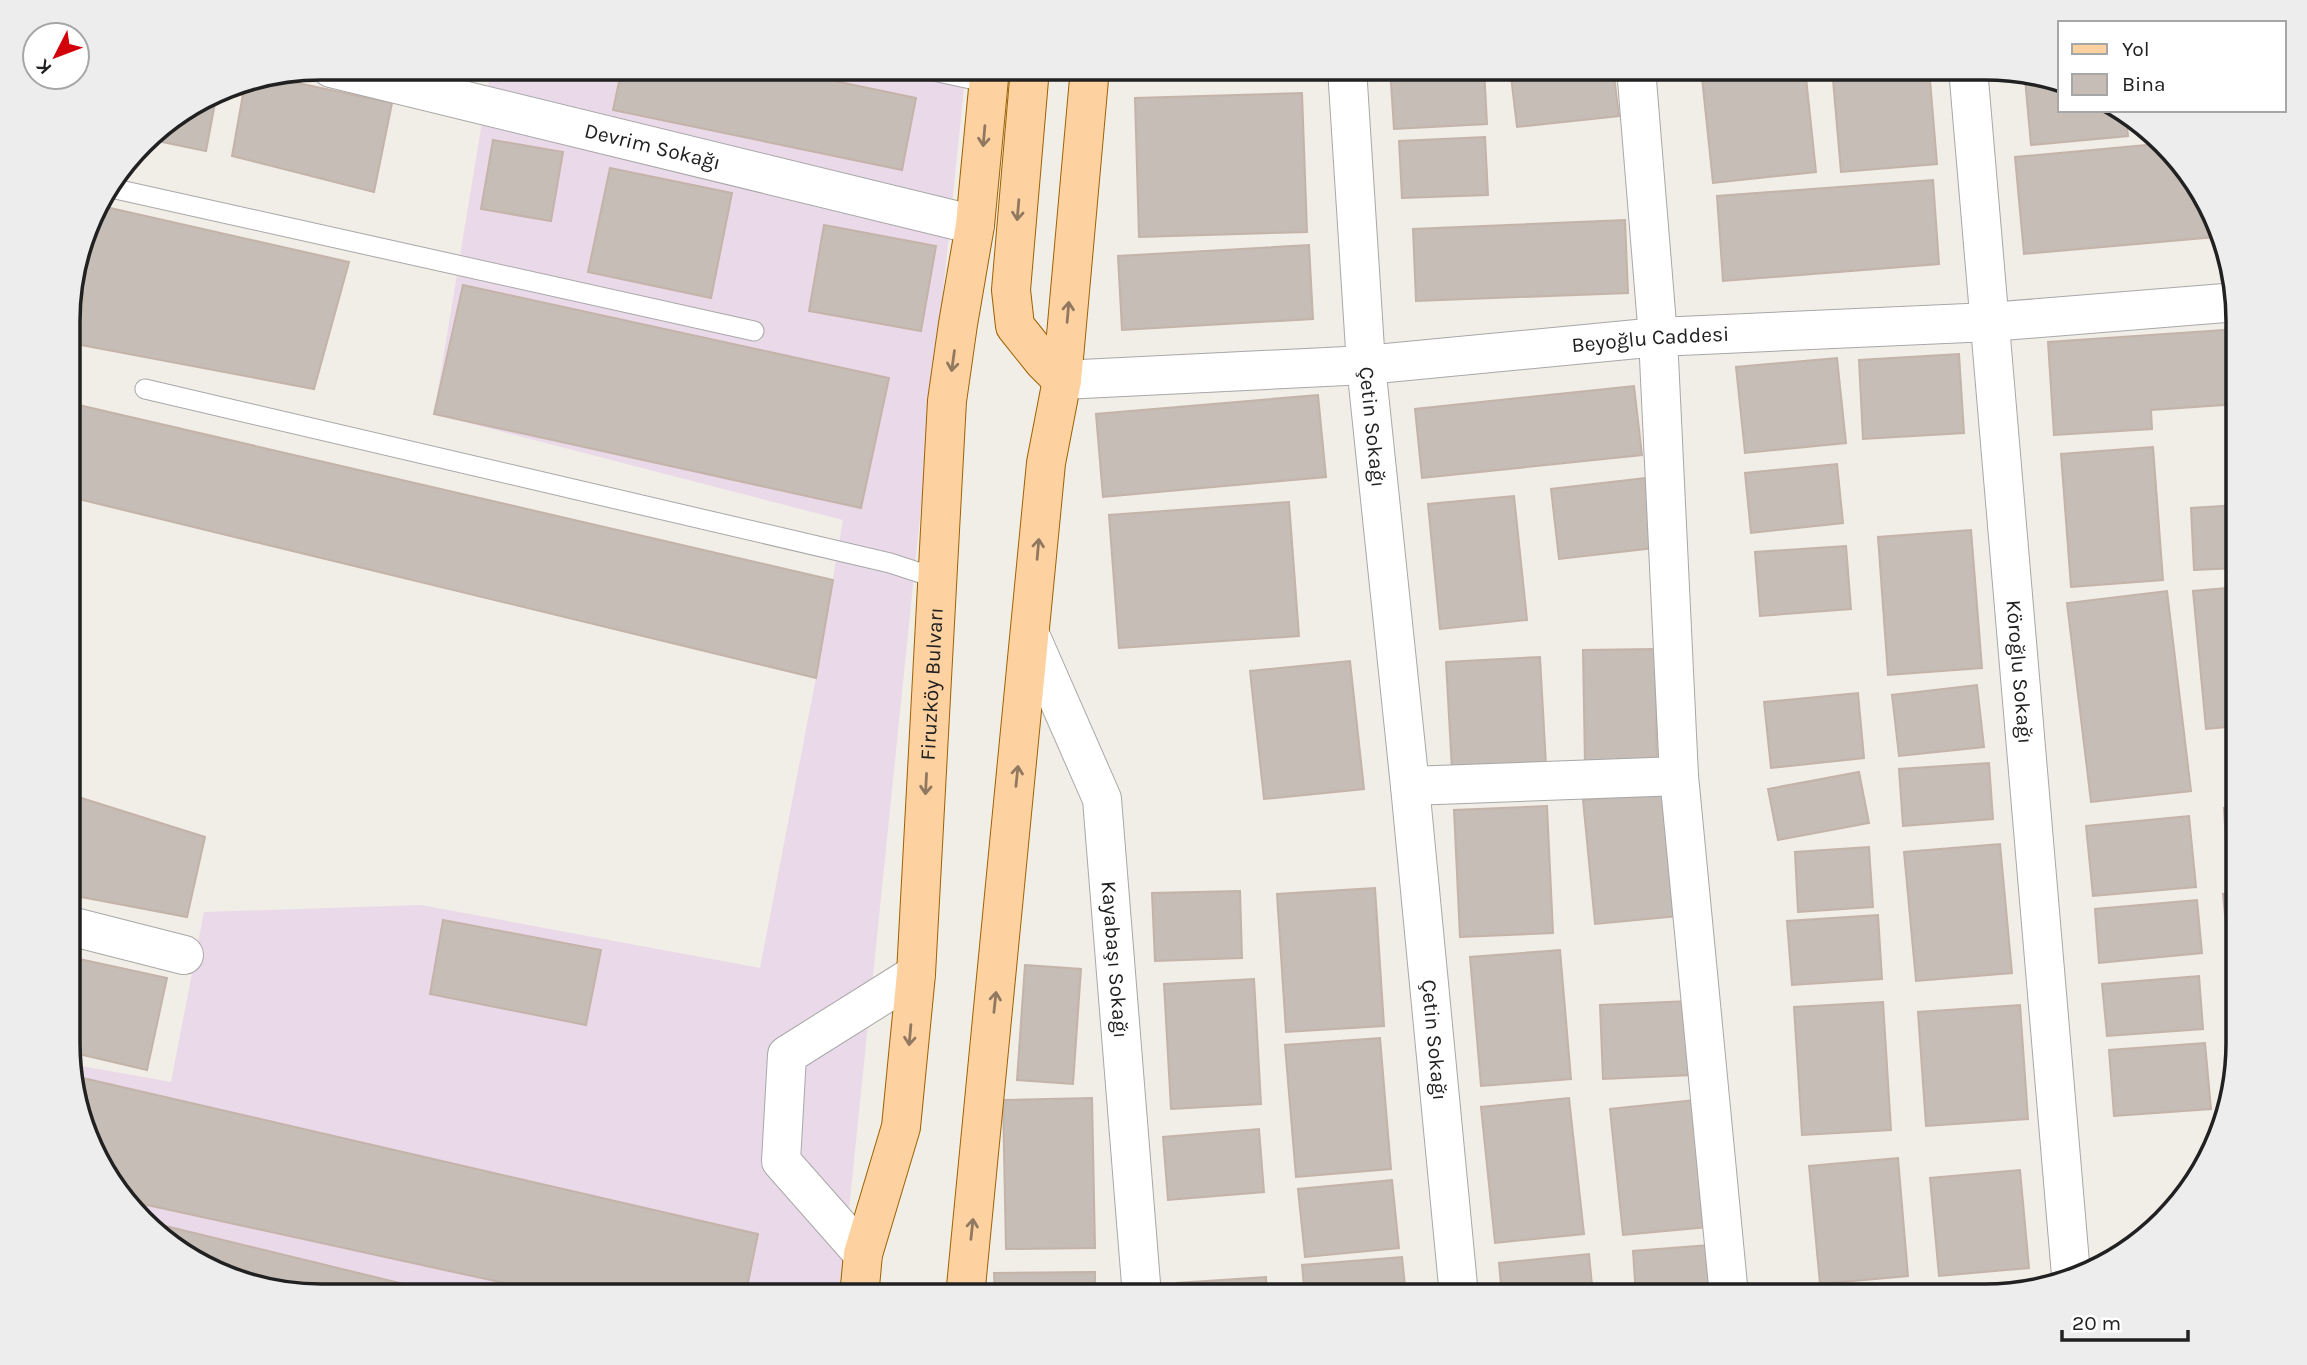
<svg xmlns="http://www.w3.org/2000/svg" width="2307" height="1365" font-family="Karla,sans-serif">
  <rect width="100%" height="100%" fill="#f1ede7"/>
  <path fill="#ead9e8" d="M491,68H966L840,1297H321L194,1263L111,1184L70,1076V1064L171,1082L204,912L421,905L760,968L816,678L843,520L434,414Z"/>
  <path fill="#c6bdb6" stroke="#c4b3a9" stroke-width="2" d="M622,68H773L916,98L902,170L613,110Z
    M1157,68H1273L1158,78Z
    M1390,68H1484L1487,124L1394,129Z
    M1510,68H1613L1619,116L1517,127Z
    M1701,68H1805L1816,172L1713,183Z
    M1832,68H1929L1937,164L1841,172Z
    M274,78L392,103L374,192L232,156L245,83Z
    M2025,79L2060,88V110H2121L2126,115L2128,136L2031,145Z
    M217,92L206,151L148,139L154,131Z
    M1302,93L1307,232L1139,237L1135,98Z
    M1485,137L1488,195L1402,198L1399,141Z
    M493,140L563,152L551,221L481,209Z
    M2157,144L2196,181L2215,237L2024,254L2015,157Z
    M610,168L732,193L711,298L588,272Z
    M1933,180L1939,264L1723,281L1717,196Z
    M97,205L349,262L314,389L70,343V289Z
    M1625,220L1628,293L1416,301L1413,229Z
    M824,225L936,246L921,331L809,311Z
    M1309,245L1313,319L1122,330L1118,256Z
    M463,285L889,378L861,508L434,414Z
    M2238,329V404L2151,410L2152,429L2054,435L2048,342Z
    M1959,354L1964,433L1863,439L1859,360Z
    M1837,358L1846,443L1745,453L1736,367Z
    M1634,386L1642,455L1422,478L1415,409Z
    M1318,395L1326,477L1103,497L1096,414Z
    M70,403L833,580L816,678L70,497Z
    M2153,447L2163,580L2071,587L2061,454Z
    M1837,464L1843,523L1751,533L1745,473Z
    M1645,478L1654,548L1559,559L1551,489Z
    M1514,496L1527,620L1440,629L1428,504Z
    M1289,502L1299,636L1119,648L1109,515Z
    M2238,505V568L2194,570L2191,508Z
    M1971,530L1982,668L1888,675L1878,537Z
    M1846,546L1851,609L1760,616L1755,552Z
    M2238,587V726L2206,729L2193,591Z
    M2167,591L2191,791L2091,802L2067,603Z
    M1655,649L1657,763L1585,764L1583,650Z
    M1540,657L1546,765L1452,770L1446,662Z
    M1350,661L1364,789L1264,799L1250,671Z
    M1977,685L1984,747L1899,756L1892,695Z
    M1858,693L1864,758L1771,768L1764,702Z
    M1989,763L1993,819L1903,826L1899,769Z
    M1859,772L1869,823L1778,840L1768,789Z
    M1666,792L1678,916L1595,924L1583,800Z
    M75,796L205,837L187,917L70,895V818Z
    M1547,806L1553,933L1460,937L1454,810Z
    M2238,807V878H2228L2224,808Z
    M2189,816L2196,887L2093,896L2086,826Z
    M2000,844L2012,973L1916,981L1904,852Z
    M1869,847L1873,907L1798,912L1795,852Z
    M1375,888L1384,1026L1286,1032L1277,894Z
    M1240,891L1242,958L1155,961L1152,893Z
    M2238,893V955H2229L2223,894Z
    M2197,900L2202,953L2099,963L2095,909Z
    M1878,915L1882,979L1792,985L1787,921Z
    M443,920L601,950L586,1025L430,994Z
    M1560,950L1571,1079L1481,1086L1470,957Z
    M70,957L167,978L147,1070L70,1052Z
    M1025,965L1081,969L1073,1084L1017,1080Z
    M2238,965V1023H2233L2227,966Z
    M2199,976L2203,1029L2107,1036L2102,984Z
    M1254,979L1261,1104L1171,1109L1164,984Z
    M1689,1001L1693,1075L1603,1079L1600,1005Z
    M1883,1002L1891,1130L1802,1135L1794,1007Z
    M2020,1005L2028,1119L1926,1126L1918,1012Z
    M1380,1038L1391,1169L1296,1177L1285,1045Z
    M2205,1043L2211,1109L2114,1116L2109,1050Z
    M70,1075L758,1234L745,1297H568L129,1201L111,1184Z
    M1092,1098L1095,1248L1006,1249L1003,1100Z
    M1569,1098L1584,1234L1495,1243L1481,1107Z
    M1695,1100L1708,1227L1623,1235L1610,1109Z
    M1259,1129L1264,1192L1168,1200L1163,1137Z
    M1898,1158L1908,1276L1820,1284L1809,1166Z
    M2020,1170L2029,1268L1939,1276L1930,1178Z
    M1392,1180L1399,1248L1305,1257L1298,1189Z
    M153,1223L457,1297H321L194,1263Z
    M1709,1245L1713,1296H1636L1633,1251Z
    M1589,1254L1593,1296H1502L1499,1263Z
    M1402,1257L1406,1296H1305L1302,1265Z
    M1095,1272V1297H995L994,1273Z
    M1266,1277L1267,1296H1178L1177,1283Z
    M2032,1287L2002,1296L1940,1295Z"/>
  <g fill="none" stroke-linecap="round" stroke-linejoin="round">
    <g stroke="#a8a8a8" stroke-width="21">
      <path id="service" d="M920,68L989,83
        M111,188L754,331
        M145,389L890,563L936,578"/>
    </g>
    <g stroke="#a8a8a8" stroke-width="40">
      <g id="minor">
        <path id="s1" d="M331,68L975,225"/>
        <path id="s2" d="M1347,68L1366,365L1410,786L1459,1296"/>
        <path d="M1636,68L1658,337L1679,776L1729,1296"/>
        <path id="s3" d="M1968,68L2071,1275"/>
        <path id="s4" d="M1062,380L1366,365L1658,337L1990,322L2237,302"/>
        <path id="s5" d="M1031,637L1102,799L1142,1296"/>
        <path d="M1410,786L1679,776"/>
        <path d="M70,926L184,955"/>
        <path d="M863,1254L781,1161L787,1055L916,974"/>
      </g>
    </g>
    <g stroke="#9e6200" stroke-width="40">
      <g id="primary">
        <path d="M1030,68L1011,290L1015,326L1043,361L1062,380"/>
        <path id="s6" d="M859,1297L863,1254L901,1127L916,974L947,401L958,324L975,225L990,68"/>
        <path d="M965,1297L1046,463L1062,380L1090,68"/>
      </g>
    </g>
    <use href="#service" stroke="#fff" stroke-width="19"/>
    <use href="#minor" stroke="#fff" stroke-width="38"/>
    <use href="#primary" stroke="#fed1a0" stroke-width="38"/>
  </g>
  <defs><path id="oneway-shaft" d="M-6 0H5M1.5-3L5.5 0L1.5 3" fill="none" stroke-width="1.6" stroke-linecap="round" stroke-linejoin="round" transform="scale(1.75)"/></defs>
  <g stroke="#907960">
    <use href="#oneway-shaft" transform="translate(984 136) rotate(95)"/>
    <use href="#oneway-shaft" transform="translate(1018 210) rotate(95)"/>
    <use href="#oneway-shaft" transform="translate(1068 312) rotate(-85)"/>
    <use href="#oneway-shaft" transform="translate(953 361) rotate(98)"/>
    <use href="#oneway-shaft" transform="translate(1038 549) rotate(-85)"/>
    <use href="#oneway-shaft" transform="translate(1017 776) rotate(-84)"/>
    <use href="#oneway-shaft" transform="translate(926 784) rotate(93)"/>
    <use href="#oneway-shaft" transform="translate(995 1002) rotate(-84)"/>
    <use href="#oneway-shaft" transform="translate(910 1035) rotate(95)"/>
    <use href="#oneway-shaft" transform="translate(972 1229) rotate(-84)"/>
  </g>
  <g text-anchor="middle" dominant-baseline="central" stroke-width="7" stroke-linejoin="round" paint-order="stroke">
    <g font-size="21" fill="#212121" stroke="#fff">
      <text stroke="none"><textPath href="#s1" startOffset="331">Devrim Sokağı</textPath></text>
      <text stroke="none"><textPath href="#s4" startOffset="590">Beyoğlu Caddesi</textPath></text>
      <text stroke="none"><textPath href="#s2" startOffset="360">Çetin Sokağı</textPath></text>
      <text stroke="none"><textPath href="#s3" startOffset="606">Köroğlu Sokağı</textPath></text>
      <text stroke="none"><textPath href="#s6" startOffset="620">Firuzköy Bulvarı</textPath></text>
      <text stroke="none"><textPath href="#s5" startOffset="338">Kayabaşı Sokağı</textPath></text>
      <text stroke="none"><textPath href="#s2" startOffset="976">Çetin Sokağı</textPath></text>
    </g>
  </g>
  <path d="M0 0H2307V1365H0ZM321 80H1985A241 241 0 0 1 2226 321V1043A241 241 0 0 1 1985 1284H321A241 241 0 0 1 80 1043V321A241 241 0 0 1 321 80Z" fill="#ededed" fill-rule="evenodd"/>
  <path fill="none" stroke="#212121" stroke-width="3.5" d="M321 80H1985A241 241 0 0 1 2226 321V1043A241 241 0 0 1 1985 1284H321A241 241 0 0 1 80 1043V321A241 241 0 0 1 321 80Z"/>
  <rect x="2058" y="21" width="228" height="91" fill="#ffffff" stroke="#a6a6a6" stroke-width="2"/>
  <rect x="2072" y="44" width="35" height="10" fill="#fed1a0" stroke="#a6a6a6" stroke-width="2"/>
  <text x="2122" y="56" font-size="21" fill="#212121">Yol</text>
  <rect x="2072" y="74" width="35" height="21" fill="#c6bdb6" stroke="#a6a6a6" stroke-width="2"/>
  <text x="2122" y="91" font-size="21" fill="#212121">Bina</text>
  <g transform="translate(56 56) rotate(228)"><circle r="33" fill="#ffffff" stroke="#a6a6a6" stroke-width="2"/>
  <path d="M0-5L12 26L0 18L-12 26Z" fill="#d2000a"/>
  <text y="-10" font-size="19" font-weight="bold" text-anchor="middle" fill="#212121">K</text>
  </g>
  <path d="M2062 1330v10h126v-10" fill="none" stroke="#212121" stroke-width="3.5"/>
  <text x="2072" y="1330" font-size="21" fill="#212121" stroke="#ffffff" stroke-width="5" paint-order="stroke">20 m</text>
</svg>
